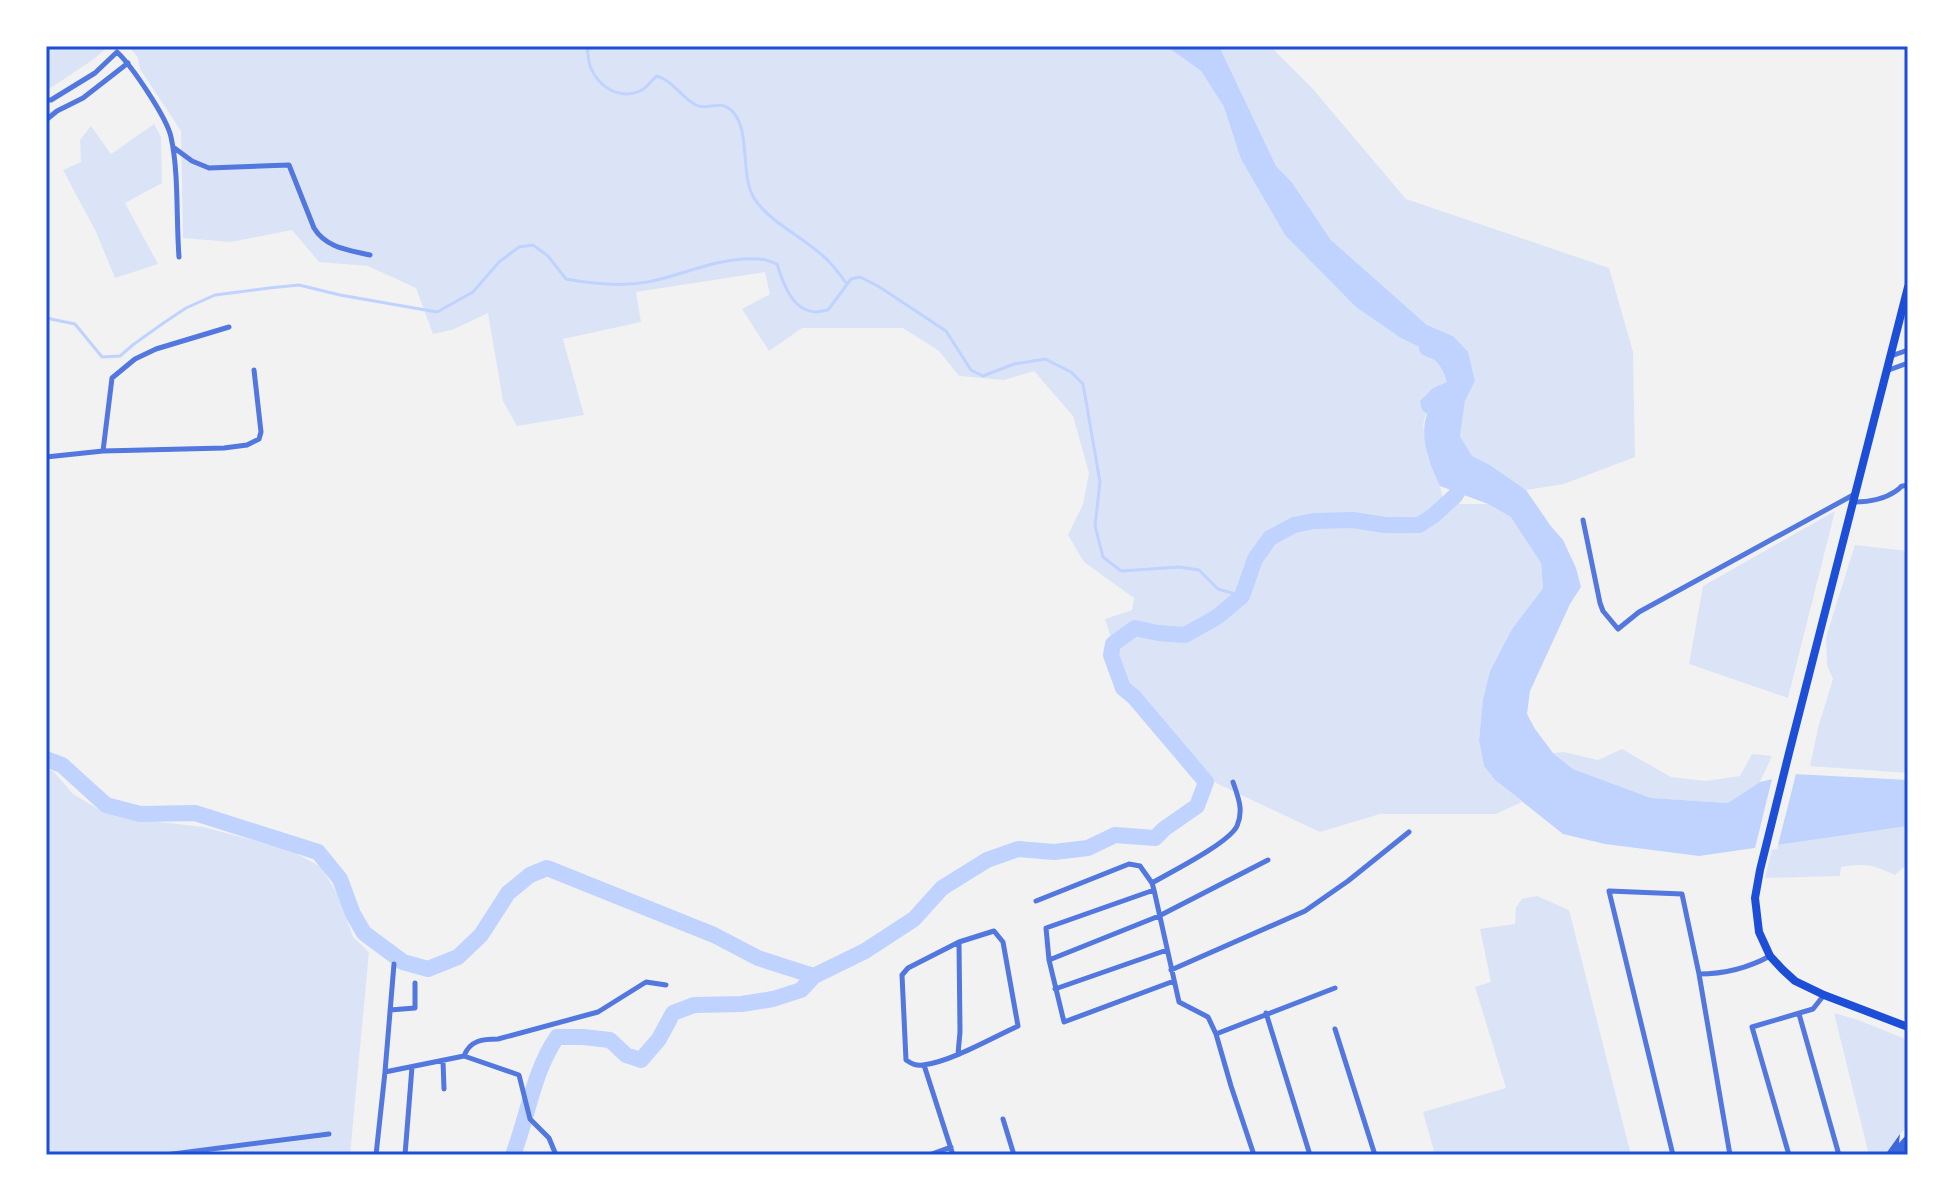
<svg xmlns="http://www.w3.org/2000/svg" width="1954" height="1201" font-family="'Sofia Sans Condensed',sans-serif">
  <rect width="100%" height="100%" fill="#f2f2f2"/>
  <path fill="#dbe4f7" d="M46,46H109L94,59L46,91Z
    M129,46H1166L1201,71L1224,107L1401,338L1448,361L1454,371L1449,381L1433,388L1423,425L1427,455L1440,486L1444,504H1488L1512,517L1541,563L1543,588L1512,629L1490,671L1483,699L1479,740L1484,766L1495,780L1522,802L1496,814H1380L1320,832L1216,783L1188,762L1123,688L1113,644L1105,619L1132,610L1134,598L1084,562L1068,535L1083,504L1089,473L1073,416L1034,371L1004,380L959,376L939,351L903,328H802L769,351L742,309L770,294L765,272L636,292L641,322L563,339L584,415L517,426L503,401L488,313L452,330L433,334L416,288L368,266L319,262L292,230L231,242L183,238L181,131L140,69L138,58Z
    M1217,46H1270L1312,88L1406,199L1609,268L1633,352L1635,457L1564,484L1526,490L1490,465L1471,456L1460,435L1465,401L1475,381L1453,336L1427,325L1331,240L1291,181L1276,166L1220,48Z
    M154,124L161,137L162,183L125,203L158,264L115,278L96,232L63,170L81,162L80,140L91,126L111,154Z
    M1835,511L1788,698L1689,664L1703,586Z
    M1855,545L1908,551V773L1810,766L1818,728L1833,679L1827,665L1826,637Z
    M1622,749L1671,777L1706,781L1740,776L1752,754L1772,756L1760,782L1728,803L1651,798L1573,769L1553,753L1564,752L1598,760Z
    M46,769L53,771L73,794L103,812L151,821L203,827L290,850L321,867L338,895L353,937L369,952L350,1155H46Z
    M1908,826V865L1905,866L1895,875C1872,865 1867,863 1841,867L1840,876L1765,878L1773,845Z
    M1537,896L1569,910L1631,1155H1435L1423,1112L1506,1088L1475,987L1491,982L1480,929L1515,924L1516,907L1522,899Z
    M1834,1013L1858,1020L1908,1040V1126L1900,1134L1885,1155H1869Z"/>
  <path fill="#bfd3fe" d="M1166,46H1217L1220,48L1276,166L1291,181L1331,240L1427,325L1453,336L1468,352L1475,381L1465,401L1460,436L1472,456L1490,465L1526,490L1550,525L1563,540L1576,568L1581,587L1570,604L1530,691L1527,714L1535,729L1553,753L1573,769L1651,798L1728,803L1760,782L1794,774L1908,780V826L1699,856L1605,844L1563,834L1495,780L1484,766L1479,740L1483,699L1490,671L1512,629L1543,588L1541,563L1511,517L1488,504L1440,486C1429,463 1419,438 1427,414L1422,410L1420,401L1433,388L1449,381L1454,371L1448,361L1401,338L1356,307L1285,235L1241,159L1224,107L1201,71Z"/>
  <path fill="#f2f2f2" d="M1797,770L1777,849L1754,852L1773,775Z"/>
  <g fill="none" stroke-linecap="round" stroke-linejoin="round">
    <path stroke="#bfd3fe" stroke-width="3" d="M587,46C588,52 588,60 590,66C598,87 620,101 642,90C647,87 652,80 657,76C673,81 681,97 696,105C707,111 718,100 730,109C753,128 738,178 756,201C773,224 801,236 822,255C832,263 839,273 846,283
      M46,318L75,324L102,357L120,356L134,344L165,322L186,308L215,295L269,288L299,285L340,295L437,312L473,292L499,262L519,247L533,245L548,256L566,279C593,284 620,287 648,282C683,275 722,256 759,259C765,259 772,262 777,264C783,283 792,311 816,312C820,312 824,310 828,310L851,279L860,277L878,286L946,331L971,370L983,376L1014,364L1045,359L1071,372L1083,384L1100,482L1095,526L1103,557L1121,571L1179,567L1199,570L1218,589L1242,596"/>
    <path stroke="#bfd3fe" stroke-width="16" d="M1427,348C1431,350 1436,351 1440,354C1450,363 1456,379 1456,392
      M46,759L62,765L106,805L140,814L195,813L318,852L340,879L353,914L364,933L403,962L428,969L458,957L481,935L508,893L530,875L547,868L714,935L758,958L814,976
      M513,1155C528,1116 533,1072 557,1037H583L610,1040L626,1055L641,1060L659,1039L673,1013L694,1005L742,1004L773,999L801,990L814,976L865,951L914,919L942,888L987,860L1018,849L1054,852L1088,848L1115,835L1155,838L1164,829L1197,806L1206,782L1134,697L1123,688L1111,655L1113,644L1135,628L1158,633L1185,635L1217,617L1242,596L1255,559L1270,538L1294,525L1314,521L1353,520L1385,525H1419L1433,516L1455,496L1462,484"/>
  </g>
  <path fill="#3d67dc" d="M1908,1133V1155H1885L1900,1134L1899,1143Z"/>
  <g fill="none" stroke-linecap="round" stroke-linejoin="round">
    <path stroke="#5277de" stroke-width="5" d="M46,100H51L95,73L117,52C132,66 167,118 171,137C179,173 176,219 179,257
      M46,120L57,111L83,98L128,63
      M173,147L192,161L209,168L289,165L314,228C326,248 349,250 370,255
      M1891,356L1908,350
      M1886,371L1908,363
      M103,451L112,378L135,359L156,349L229,327
      M46,457L103,451L224,448L247,445L259,439L261,432L254,370
      M1854,502C1869,502 1883,500 1896,491C1906,484 1895,488 1908,485
      M1583,520L1600,603L1603,611L1618,629L1639,612L1855,494
      M1152,883C1171,872 1229,843 1237,826C1244,810 1238,797 1233,782
      M1154,890L1046,928L1049,960L1064,1022L1174,981
      M1036,901L1129,864L1140,866L1152,883L1154,890L1179,1002L1208,1017L1216,1034L1231,1086L1254,1155
      M994,931L1003,942L1018,1026C992,1038 950,1062 923,1065C916,1066 912,1064 906,1060L902,975L908,968L959,942Z
      M1049,960L1159,916L1268,860
      M1171,970L1305,911L1348,881L1409,832
      M1699,974C1724,974 1748,968 1770,956
      M1055,989L1167,950
      M390,1010L415,1008V983
      M1266,1013L1310,1155
      M1799,1014L1839,1155
      M1335,1029L1375,1155
      M1216,1034L1335,988
      M958,1054L960,1032L959,942
      M464,1056C470,1040 483,1039 498,1039L598,1012L646,982L666,985
      M443,1061L444,1089
      M924,1065L953,1155
      M385,1072L464,1056L519,1075L530,1119L549,1138L556,1155
      M1003,1119L1014,1155
      M165,1155L329,1134
      M376,1155L385,1072L394,964
      M405,1155L412,1067
      M929,1155L951,1147
      M1673,1155L1609,891L1682,894L1699,974L1730,1155
      M1789,1155L1752,1027L1813,1009L1824,995"/>
    <path stroke="#1d4ed8" stroke-width="8" d="M1908,287L1789,753L1760,870L1755,898L1759,932L1770,956L1783,970L1795,981L1824,995L1908,1027"/>
  </g>
  <rect width="1954" height="1201" fill="none" stroke="#ffffff" stroke-width="96"/>
  <rect x="48" y="48" width="1858" height="1105" fill="none" stroke="#1d4ed8" stroke-width="3"/>
</svg>
